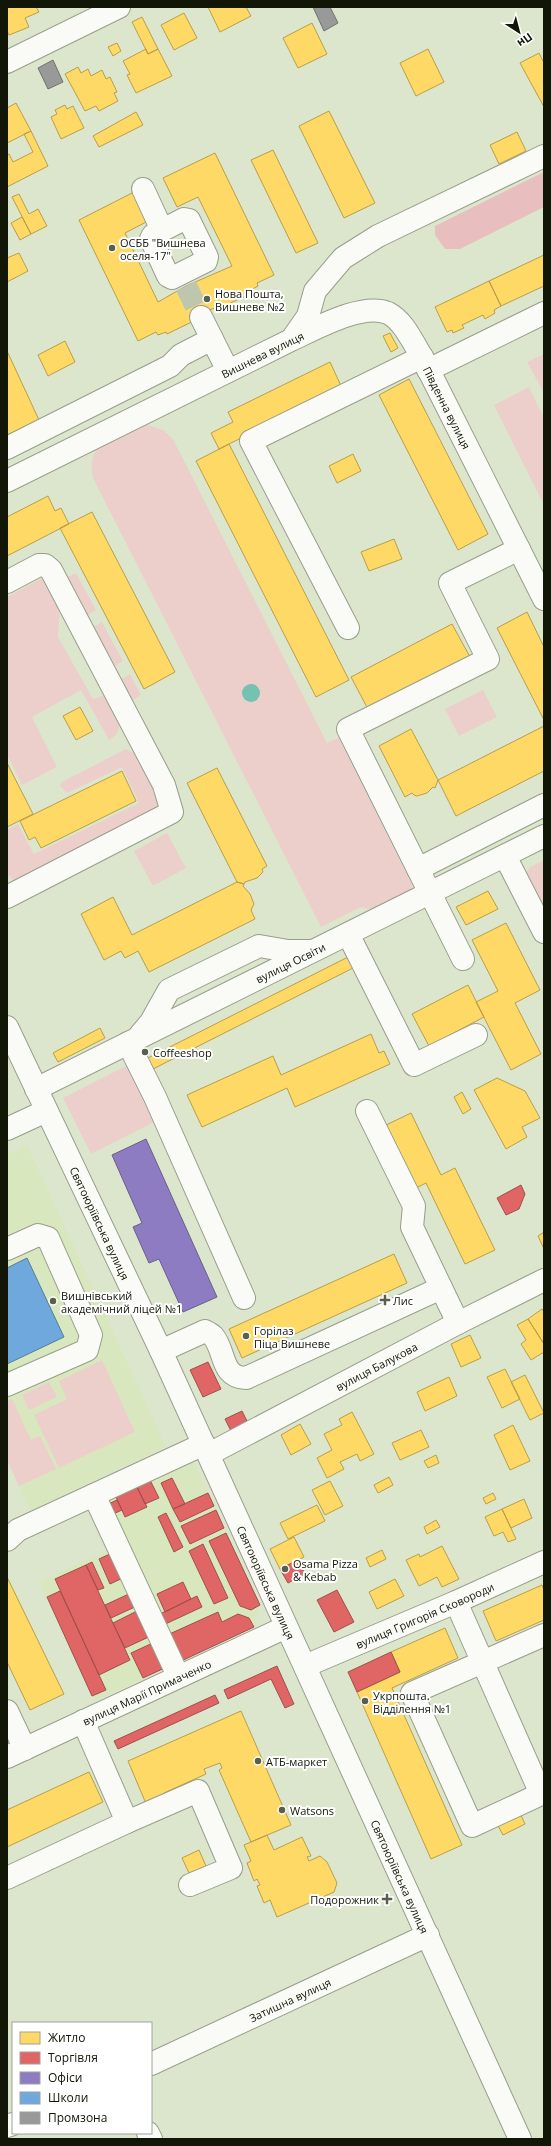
<svg xmlns="http://www.w3.org/2000/svg" width="551" height="2146" font-family="'Open Sans',sans-serif">
  <rect width="100%" height="100%" fill="#dce6cc"/>
  <path fill="#d8e7be" d="M27,1145L166,1447L30,1510L7,1460V1155Z
    M191,1456L260,1605L254,1627L94,1701L39,1582L114,1548L92,1500Z"/>
  <path fill="#eccfcb" d="M544,354V393L527,362Z
    M529,387L544,418V505L494,405Z
    M148,425L163,430L173,439L327,743L343,736L415,876L410,893L378,911L361,907L321,927L93,478C84,442 120,430 148,425Z
    M76,573L96,610L86,616L66,578Z
    M46,576L60,600L58,637L93,699L105,695C113,710 130,729 109,740L81,690L32,717L57,767L22,785L7,754V597Z
    M102,622L123,661L113,667L92,628Z
    M130,674L141,695L131,701L120,680Z
    M483,690L497,717L459,736L445,709Z
    M126,749L136,754L158,799L159,806L157,811L19,880H13L7,874V830L18,824L34,854L139,803L122,767L67,793L60,786L62,782Z
    M167,833L186,868L153,886L134,851Z
    M544,860V914L526,874L530,867Z
    M128,1065L156,1121L91,1154L63,1098Z
    M102,1360L135,1432L59,1468L34,1415L67,1399L59,1381Z
    M49,1382L57,1397L29,1410L22,1395Z
    M12,1399L31,1440L40,1436L56,1469L19,1486L7,1460V1401Z"/>
  <path fill="#e8bfbe" d="M544,172V207L460,249H445L435,235V226Z"/>
  <path fill="#74c2b1" d="M242 693a9 9 0 1 1 18 0a9 9 0 1 1-18 0Z"/>
  <path fill="#ffd966" stroke="#b89e49" d="M7,7H36L39,12L25,18L29,27L9,35L7,31Z
    M208,7H246L251,16L220,32Z
    M184,13L197,38L174,50L161,25Z
    M142,17L158,49L148,54L132,22Z
    M312,23L327,54L298,68L283,38Z
    M117,43L121,51L113,56L108,47Z
    M146,49L148,54L158,49L172,76L136,93L127,75L130,74L123,61Z
    M428,49L444,82L416,96L400,63Z
    M539,53L544,63V107L520,63Z
    M78,67L81,73L88,69L91,76L102,70L106,79L110,77L117,92L114,93L118,101L99,111L96,106L85,111L65,74Z
    M16,103L31,131L7,143V108Z
    M65,105L67,109L73,106L84,128L61,139L51,117L57,114L55,110Z
    M329,111L375,203L344,218L299,126Z
    M136,112L143,125L99,147L93,136Z
    M31,131L48,166L7,187V155L9,154L13,162L33,152L24,134Z
    M517,132L526,151L499,164L490,145Z
    M273,150L318,243L296,253L251,160Z
    M215,153L274,275L257,283L258,286L251,290L252,293L220,308L219,306L203,313L204,316L167,334L166,332L158,335L156,332L138,341L79,220L134,192L148,221L125,233L158,302L186,286L232,266L198,197L177,207L163,178Z
    M19,194L29,214L38,209L47,226L31,234L12,197Z
    M22,217L31,234L20,240L11,223Z
    M19,253L28,271L7,282V258Z
    M544,255V286L501,306L489,281Z
    M489,281L501,306L494,310L495,313L485,319L483,315L462,325L464,328L453,333L452,330L447,332L435,307Z
    M390,333L398,348L391,352L383,336Z
    M65,341L75,362L48,376L38,355Z
    M7,351L39,420L7,435Z
    M330,362L342,388L219,449L211,433L233,422L228,412Z
    M409,379L488,534L458,550L379,395Z
    M229,444L349,680L316,697L196,461Z
    M353,454L361,471L337,483L329,466Z
    M48,496L55,511L61,508L69,524L7,556V517Z
    M92,512L175,672L144,689L60,528Z
    M394,539L402,559L369,571L361,552Z
    M527,612L544,647V720L497,628Z
    M452,624L470,657L369,711L351,677Z
    M80,707L93,731L76,740L63,716Z
    M544,726V771L456,816L438,780Z
    M411,729L438,780L435,788L433,787L427,793L417,796L414,795L412,793L405,797L379,746Z
    M7,763L33,814L7,827Z
    M217,768L267,866L262,869L263,872L257,878L245,882L244,884L237,882L187,783Z
    M122,771L136,801L41,848L35,837L29,840L20,821Z
    M237,882L244,884L243,886L250,894L254,904L251,910L255,919L149,972L138,951L125,958L121,951L104,960L81,914L113,897L132,935Z
    M488,891L498,909L466,925L456,907Z
    M506,923L540,990L515,1003L541,1054L511,1070L476,1002L498,991L472,940Z
    M354,954L359,965L153,1069L148,1058Z
    M468,985L484,1017L429,1046L412,1014Z
    M100,1028L105,1038L58,1062L53,1053Z
    M371,1034L379,1053L384,1051L390,1064L295,1107L287,1088L202,1127L187,1095L273,1056L281,1075Z
    M497,1078L525,1091L540,1118L522,1127L527,1137L506,1149L474,1090Z
    M462,1092L471,1109L463,1114L454,1097Z
    M411,1113L441,1175L455,1168L495,1250L465,1264L426,1183L414,1189L384,1126Z
    M544,1232V1249L538,1236Z
    M394,1254L407,1283L242,1358L229,1329Z
    M542,1309L544,1312V1344L528,1319Z
    M528,1319L544,1344V1352L531,1360L521,1344L526,1340L517,1325Z
    M470,1335L481,1358L461,1367L451,1344Z
    M505,1369L520,1399L502,1408L487,1377Z
    M525,1375L544,1413L530,1420L511,1382Z
    M449,1377L457,1396L425,1411L417,1392Z
    M352,1412L374,1454L360,1461L357,1454L340,1462L344,1469L327,1478L317,1458L332,1450L324,1434L342,1425L339,1419Z
    M300,1424L311,1444L291,1455L281,1435Z
    M513,1425L530,1461L510,1470L494,1435Z
    M421,1430L429,1447L400,1460L392,1443Z
    M436,1455L439,1463L428,1468L424,1461Z
    M389,1477L393,1485L378,1493L374,1485Z
    M330,1481L343,1506L325,1515L312,1490Z
    M493,1493L496,1499L486,1504L483,1498Z
    M524,1499L532,1518L511,1528L502,1509Z
    M317,1505L325,1521L288,1539L280,1523Z
    M502,1509L516,1539L508,1542L503,1532L494,1536L485,1517Z
    M436,1520L440,1527L427,1534L424,1527Z
    M294,1537L304,1557L280,1569L270,1549Z
    M442,1546L459,1579L442,1587L437,1577L419,1586L406,1560L419,1554L420,1557Z
    M382,1550L386,1559L370,1567L366,1558Z
    M7,1577L64,1694L30,1710L7,1662Z
    M395,1579L404,1596L377,1609L369,1592Z
    M542,1585L544,1590V1620L496,1641L483,1611Z
    M445,1628L458,1658L392,1688L462,1845L431,1859L357,1692L400,1672L391,1652Z
    M241,1711L291,1825L251,1842L219,1770L222,1768L220,1763L204,1769L206,1774L164,1793L166,1798L147,1806L128,1761Z
    M89,1772L103,1802L7,1847V1810Z
    M518,1809L525,1824L503,1835L495,1820Z
    M267,1835L274,1850L302,1837L311,1856L307,1857L309,1861L320,1856L327,1862L337,1883L334,1892L277,1917L270,1900L264,1903L257,1886L260,1885L257,1879L254,1881L247,1863L251,1861L244,1845Z
    M199,1850L206,1866L189,1873L182,1858Z"/>
  <path fill="#e06666" stroke="#a24e49" d="M521,1185L525,1194L519,1209L506,1215L497,1198Z
    M208,1362L221,1389L203,1397L190,1370Z
    M242,1411L248,1423L231,1431L225,1419Z
    M172,1478L185,1504L173,1509L161,1483Z
    M150,1480L159,1498L145,1504L137,1487Z
    M137,1487L147,1507L125,1517L116,1497Z
    M208,1493L214,1506L180,1522L173,1509Z
    M117,1500L122,1510L111,1515L106,1505Z
    M216,1510L224,1528L190,1544L181,1526Z
    M166,1513L183,1547L174,1552L158,1517Z
    M226,1533L260,1605L251,1610L240,1606L209,1541Z
    M203,1544L228,1598L214,1604L189,1551Z
    M114,1552L125,1577L110,1584L99,1559Z
    M298,1560L305,1574L288,1583L280,1569Z
    M92,1562L104,1588L98,1590L86,1565Z
    M86,1565L130,1660L99,1675L55,1579Z
    M183,1582L191,1599L165,1612L157,1594Z
    M337,1590L354,1622L334,1632L317,1600Z
    M60,1591L106,1690L92,1696L47,1597Z
    M131,1593L137,1606L111,1618L105,1605Z
    M197,1596L202,1607L159,1627L160,1614Z
    M141,1609L153,1635L125,1648L113,1623Z
    M218,1612L222,1622L238,1614L249,1618L254,1627L177,1663L165,1636Z
    M157,1641L169,1666L143,1678L131,1653Z
    M391,1652L400,1672L357,1692L348,1672Z
    M277,1666L294,1704L285,1708L271,1679L228,1699L224,1690Z
    M215,1695L219,1703L118,1749L114,1741Z"/>
  <path fill="#8e7cc3" stroke="#685d8a" d="M146,1139L217,1297L183,1312L159,1259L149,1263L133,1227L142,1223L112,1155Z"/>
  <path fill="#6fa8dc" stroke="#537c9c" d="M27,1258L64,1337L7,1364V1268Z"/>
  <path fill="#999" stroke="#70726d" d="M313,7H330L338,23L324,31Z
    M53,60L63,82L48,89L38,68Z"/>
  <g fill="none" stroke-linecap="round" stroke-linejoin="round">
    <path stroke="#bec7ae" stroke-width="22" stroke-dasharray="22 11" stroke-linecap="butt" d="M186,286L201,317"/>
    <g stroke="#979e8b" stroke-width="24">
      <g id="minor">
        <path d="M7,62L119,7"/>
        <path d="M143,189L162,230"/>
        <path d="M184,219L189,220L207,257L206,261L172,278L168,276L151,239L153,235Z"/>
        <path d="M201,317L228,371"/>
        <path d="M292,339L308,316L315,291L343,258L378,236L544,156"/>
        <path d="M428,370L544,313"/>
        <path d="M7,448L170,366L181,355L212,339"/>
        <path id="s1" d="M7,481L291,340C315,329 362,302 388,313C404,321 413,343 422,357L544,599"/>
        <path d="M7,582L39,565H45L51,570L164,785L172,812L7,897"/>
        <path d="M348,628L251,441L422,357"/>
        <path d="M505,856L544,932"/>
        <path d="M418,869L544,805"/>
        <path d="M348,934L414,1065L476,1035"/>
        <path d="M463,959L348,729L488,659L450,583L519,549"/>
        <path id="s2" d="M7,1027L161,1351L520,2139"/>
        <path d="M140,1035L151,1022L169,990L259,946L288,951H312"/>
        <path d="M128,1043L155,1097L244,1298"/>
        <path id="s3" d="M36,1089L544,836"/>
        <path d="M367,1111L414,1206L412,1227L458,1323"/>
        <path d="M7,1129L46,1111"/>
        <path d="M7,1249L38,1235L48,1238L91,1335L87,1350L7,1385"/>
        <path d="M161,1351L205,1331C207,1332 211,1334 213,1336C226,1351 220,1377 246,1378L441,1288"/>
        <path id="s4" d="M209,1454L458,1323L544,1280"/>
        <path d="M94,1495L174,1667"/>
        <path d="M7,1540L18,1530L204,1444"/>
        <path d="M456,1602L541,1794L472,1826L412,1693L544,1635"/>
        <path id="s5" d="M305,1666L456,1602L544,1562"/>
        <path d="M7,1711L25,1749"/>
        <path id="s6" d="M7,1757L286,1627"/>
        <path d="M127,1822L198,1791L231,1868L190,1885"/>
        <path d="M7,1878L127,1822L83,1721"/>
        <path id="s7" d="M151,2064L428,1935"/>
        <path d="M7,2126L13,2124"/>
        <path d="M148,2133L151,2139"/>
      </g>
    </g>
    <use href="#minor" stroke="#fafbf7" stroke-width="22"/>
  </g>
  <g fill="#585f4b" stroke="#fff" stroke-width="1.5">
    <circle cx="112" cy="248" r="4"/>
    <circle cx="207" cy="299" r="4"/>
    <circle cx="145" cy="1052" r="4"/>
    <path d="M383 1294h4v4h4v4h-4v4h-4v-4h-4v-4h4z"/>
    <circle cx="53" cy="1301" r="4"/>
    <circle cx="246" cy="1336" r="4"/>
    <circle cx="285" cy="1569" r="4"/>
    <circle cx="365" cy="1701" r="4"/>
    <circle cx="258" cy="1761" r="4"/>
    <circle cx="282" cy="1810" r="4"/>
    <path d="M385 1893h4v4h4v4h-4v4h-4v-4h-4v-4h4z"/>
  </g>
  <g text-anchor="middle" dominant-baseline="central" stroke-width="4" stroke-linejoin="round" paint-order="stroke">
    <g font-size="11" fill="#111606" stroke="#fff" text-anchor="start">
      <text x="120" y="242">ОСББ "Вишнева<tspan x="120" dy="13">оселя-17"</tspan></text>
      <text x="215" y="293">Нова Пошта,<tspan x="215" dy="13">Вишневе №2</tspan></text>
      <text x="153" y="1052">Coffeeshop</text>
      <text x="61" y="1295">Вишнівський<tspan x="61" dy="13">академічний ліцей №1</tspan></text>
      <text x="393" y="1300">Лис</text>
      <text x="254" y="1330">Горілаз<tspan x="254" dy="13">Піца Вишневе</tspan></text>
      <text x="293" y="1563">Osama Pizza<tspan x="293" dy="13">&amp; Kebab</tspan></text>
      <text x="373" y="1695">Укрпошта.<tspan x="373" dy="13">Відділення №1</tspan></text>
      <text x="266" y="1761">АТБ-маркет</text>
      <text x="290" y="1810">Watsons</text>
      <text x="379" y="1899" text-anchor="end">Подорожник</text>
    </g>
    <g font-size="11" fill="#111606" stroke="#fff">
      <text stroke="none"><textPath href="#s1" startOffset="285">Вишнева вулиця</textPath></text>
      <text stroke="none"><textPath href="#s1" startOffset="533">Південна вулиця</textPath></text>
      <text stroke="none"><textPath href="#s3" startOffset="284">вулиця Освіти</textPath></text>
      <text stroke="none"><textPath href="#s2" startOffset="217">Святоюріївська вулиця</textPath></text>
      <text stroke="none"><textPath href="#s4" startOffset="189">вулиця Балукова</textPath></text>
      <text stroke="none"><textPath href="#s2" startOffset="613">Святоюріївська вулиця</textPath></text>
      <text stroke="none"><textPath href="#s5" startOffset="130">вулиця Григорія Сковороди</textPath></text>
      <text stroke="none"><textPath href="#s6" startOffset="154">вулиця Марії Примаченко</textPath></text>
      <text stroke="none"><textPath href="#s2" startOffset="936">Святоюріївська вулиця</textPath></text>
      <text stroke="none"><textPath href="#s7" startOffset="153">Затишна вулиця</textPath></text>
    </g>
  </g>
  <rect width="551" height="2146" fill="none" stroke="#111606" stroke-width="16"/>
  <rect x="12" y="2022" width="140" height="112" fill="#ffffff" stroke="#a0a29b"/>
  <rect x="20" y="2032" width="20" height="12" fill="#ffd966" stroke="#a0a29b"/>
  <text x="48" y="2042" font-size="12" fill="#111606">Житло</text>
  <rect x="20" y="2052" width="20" height="12" fill="#e06666" stroke="#a0a29b"/>
  <text x="48" y="2062" font-size="12" fill="#111606">Торгівля</text>
  <rect x="20" y="2072" width="20" height="12" fill="#8e7cc3" stroke="#a0a29b"/>
  <text x="48" y="2082" font-size="12" fill="#111606">Офіси</text>
  <rect x="20" y="2092" width="20" height="12" fill="#6fa8dc" stroke="#a0a29b"/>
  <text x="48" y="2102" font-size="12" fill="#111606">Школи</text>
  <rect x="20" y="2112" width="20" height="12" fill="#999999" stroke="#a0a29b"/>
  <text x="48" y="2122" font-size="12" fill="#111606">Промзона</text>
  <g transform="translate(519 32) rotate(144)" stroke="#ffffff" stroke-width="3" paint-order="stroke">
  <path d="M0-3L7 15L0 10L-7 15Z" fill="#111606"/>
  <text y="-6" font-size="11" font-weight="bold" text-anchor="middle" fill="#111606">Пн</text>
  </g>
</svg>
